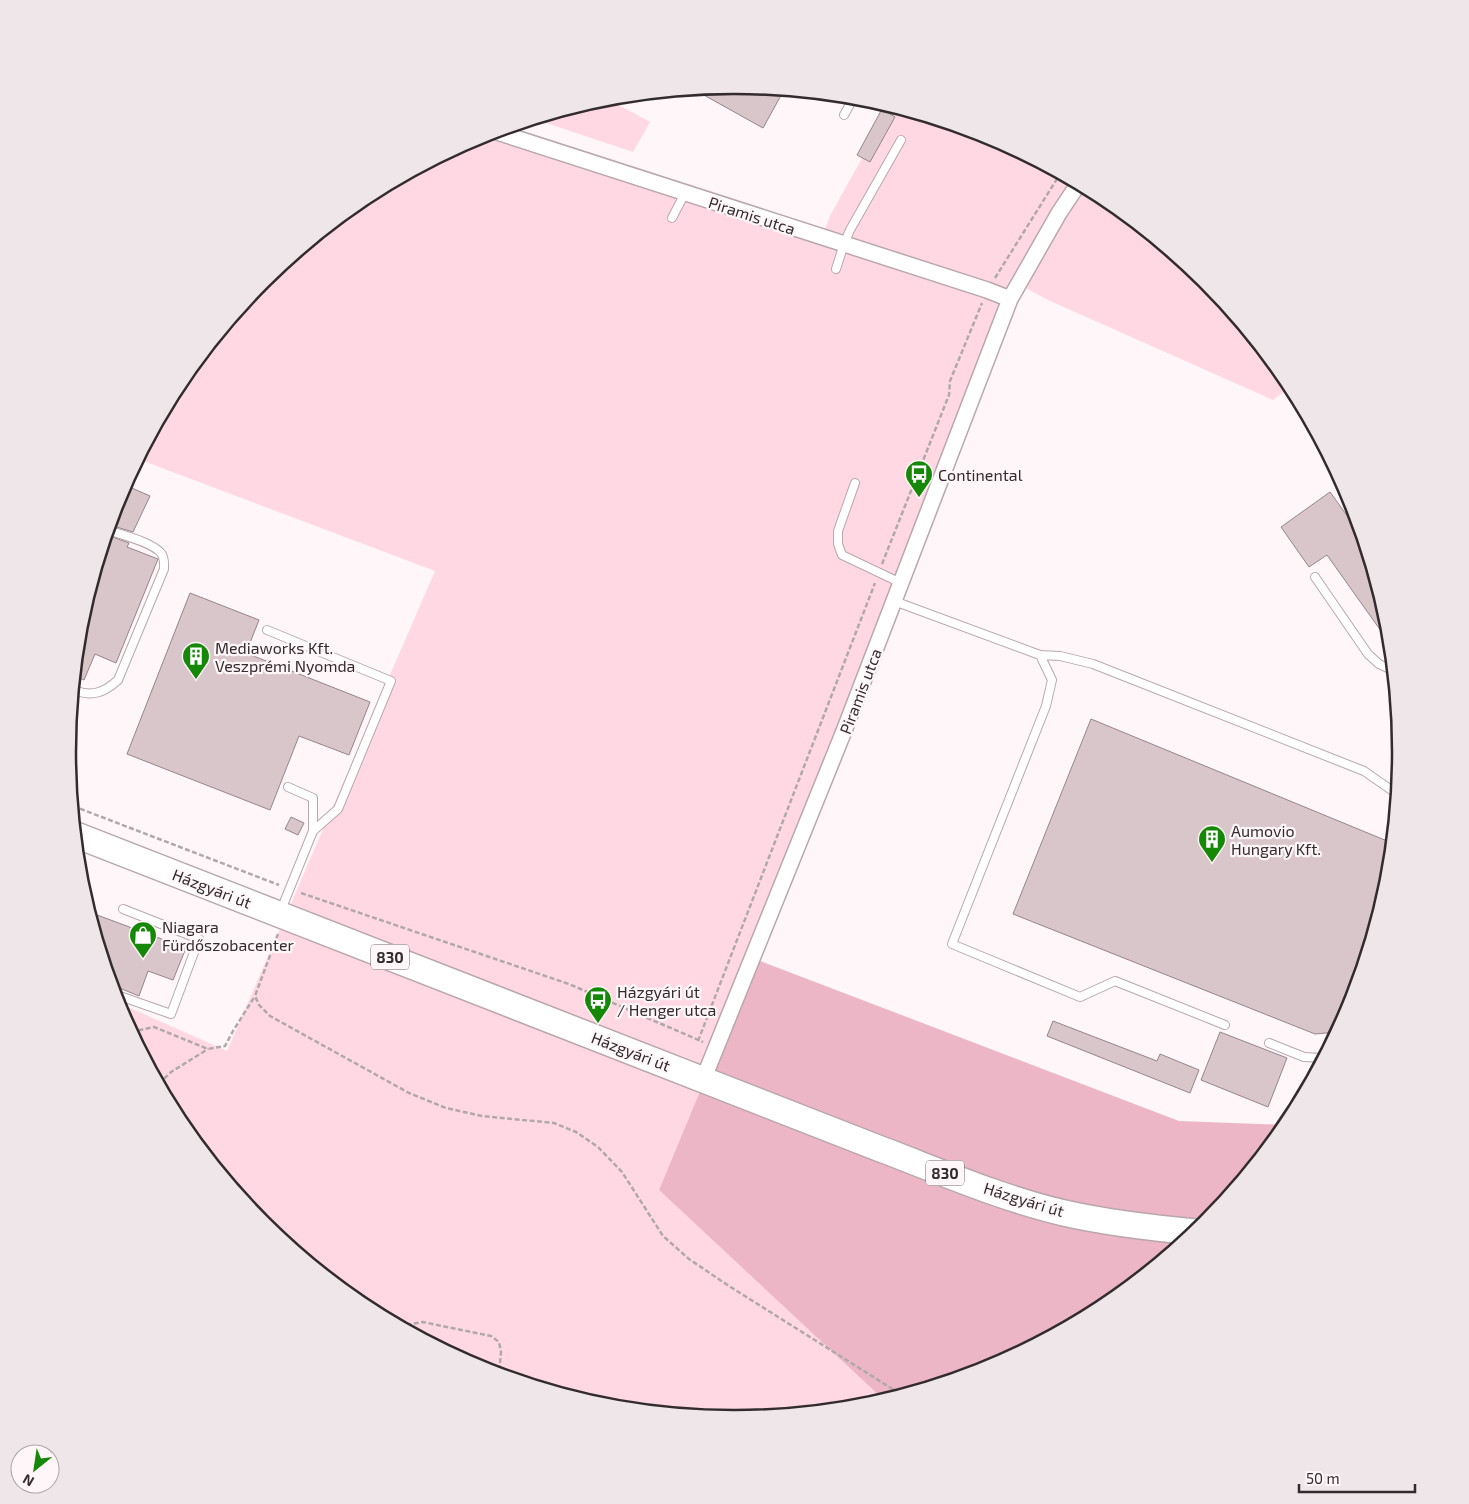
<svg xmlns="http://www.w3.org/2000/svg" width="1469" height="1504" font-family="'Exo 2',sans-serif">
  <rect width="100%" height="100%" fill="#fef6f8"/>
  <path fill="#ffd8e3" d="M606,98L650,122L633,152L534,119Z
    M891,106L990,136L1105,198L1206,281L1291,386L1273,400L1048,300L1020,285L755,959L659,1190L884,1400L864,1406L734,1419L604,1406L479,1368L364,1306L263,1223L180,1122L118,1007L117,1002L227,1051L435,571L138,459L180,381L263,280L364,197L480,136L490,132L821,239L831,214Z"/>
  <path fill="#edb6c6" d="M755,959L1179,1121L1287,1125L1206,1224L1105,1307L989,1368L884,1400L659,1190Z"/>
  <path fill="#d9c6cb" stroke="#958489" d="M735,85L784,90L763,128L693,89Z
    M882,109L895,117L870,162L857,155Z
    M125,485L150,496L133,532L110,525L118,496Z
    M1330,492L1364,539L1389,622L1391,645L1327,555L1309,567L1281,527Z
    M107,535L129,543L127,547L158,559L116,663L95,654L84,680L75,676L80,622Z
    M190,593L259,620L246,653L370,702L349,755L299,736L270,810L127,754Z
    M1091,719L1392,843L1389,882L1351,1008L1337,1032L1315,1034L1013,914Z
    M291,817L304,823L298,835L285,829Z
    M89,912L186,948L173,980L148,971L139,996L112,985Z
    M1053,1021L1157,1061L1160,1054L1199,1070L1190,1093L1047,1036Z
    M1220,1032L1287,1058L1268,1107L1201,1080Z"/>
  <g fill="none" stroke-linecap="round" stroke-linejoin="round">
    <g stroke="#b9a7ac" stroke-width="10">
      <path id="service" d="M844,115L854,97
        M672,218L685,193
        M836,269L844,244L850,230L901,140
        M855,483L838,531V544L842,555L901,583
        M1315,577L1368,654L1379,664L1394,671
        M894,601L1040,655L1052,680L1046,706L952,944L1080,997L1115,981L1225,1025
        M267,630L391,681L338,809L313,831L281,910
        M1040,655L1060,656L1093,664L1364,771L1397,794
        M74,690C91,697 104,693 118,680L164,569C164,564 165,558 161,553C152,542 122,535 108,530
        M288,787L313,798V831
        M114,994L171,1014L199,939L123,909
        M1269,1043L1304,1057L1323,1058"/>
    </g>
    <g stroke="#b9a7ac" stroke-width="18">
      <path id="minor" d="M494,131L987,290L1010,299
        M703,1080L844,731L1010,299L1059,213L1079,183"/>
    </g>
    <g stroke="#b9a7ac" stroke-width="28">
      <path id="primary" d="M76,835L878,1148C939,1171 1000,1198 1064,1213C1108,1223 1152,1228 1196,1232"/>
    </g>
    <path stroke="#b0a8aa" stroke-width="2.5" stroke-dasharray="5 2.5" stroke-linecap="butt" d="M995,278L1060,174
      M882,564L949,395L950,381L982,303
      M73,806L279,885
      M301,893L569,984L703,1042
      M278,934L255,996L259,1005L270,1016L409,1093L446,1108L482,1116L554,1123L576,1132L598,1147L622,1172L663,1236L689,1259L729,1286L902,1395
      M131,1032L154,1027L208,1049L225,1046L233,1031L255,996
      M698,1041L875,583
      M159,1084L171,1072L208,1049
      M399,1326L423,1322L491,1336L499,1342L501,1352L499,1374"/>
    <use href="#service" stroke="#fff" stroke-width="8"/>
    <use href="#minor" stroke="#fff" stroke-width="15"/>
    <use href="#primary" stroke="#fff" stroke-width="25"/>
  </g>
  <defs>
    <g id="bus-pin" transform="scale(1.4375)"><path d="M0 17L-7.5 6A9.5 9.5 0 1 1 7.5 6Z" fill="#168808" stroke="#fef6f8"/><path d="M-5-6H5V4H4V6H2V4H-2V6H-4V4H-5ZM-3.5-4V0h7V-4ZM-3.5 1.2v1.5H-2V1.2ZM2 1.2v1.5H3.5V1.2Z" fill="#fff"/></g>
    <g id="building-pin" transform="scale(1.4375)"><path d="M0 17L-7.5 6A9.5 9.5 0 1 1 7.5 6Z" fill="#168808" stroke="#fef6f8"/><path d="M-4-6H4V6H1V3H-1V6H-4ZM-2.5-4.3h1.7v1.8h-1.7ZM.8-4.3h1.7v1.8H.8ZM-2.5-1h1.7V.8h-1.7ZM.8-1h1.7V.8H.8Z" fill="#fff"/></g>
    <g id="shop-pin" transform="scale(1.4375)"><path d="M0 17L-7.5 6A9.5 9.5 0 1 1 7.5 6Z" fill="#168808" stroke="#fef6f8"/><path d="M-5-2.5h2.3a2.7 3.5 0 0 1 5.4 0H5L5.5 6h-11ZM-1.5-2.5h3a1.5 2.3 0 0 0-3 0Z" fill="#fff"/></g>
  </defs>
  <g fill-rule="evenodd">
    <use href="#bus-pin" x="919" y="474"/>
    <use href="#building-pin" x="196" y="656"/>
    <use href="#building-pin" x="1212" y="839"/>
    <use href="#shop-pin" x="143" y="935"/>
    <use href="#bus-pin" x="598" y="1000"/>
  </g>
  <g text-anchor="middle" dominant-baseline="central" stroke-width="4.5" stroke-linejoin="round" paint-order="stroke">
    <g fill="#fef6f8" stroke="#70696b" stroke-width="1">
      <rect x="371" y="944.5" width="38" height="25" rx="4"/>
      <rect x="926" y="1160.5" width="38" height="25" rx="4"/>
    </g>
    <g font-size="15" font-weight="bold" fill="#332c2e">
      <text x="390" y="957">830</text>
      <text x="945" y="1173">830</text>
    </g>
    <g font-size="16" fill="#332c2e" stroke="#fef6f8">
      <text transform="translate(752 215) rotate(18)">Piramis utca</text>
      <text transform="translate(860 691) rotate(-69)">Piramis utca</text>
      <text transform="translate(212 888) rotate(21)">Házgyári út</text>
      <text transform="translate(631 1051) rotate(21)">Házgyári út</text>
      <text transform="translate(1024 1199) rotate(17)">Házgyári út</text>
    </g>
    <g font-size="16" fill="#332c2e" stroke="#fef6f8" text-anchor="start">
      <text x="938" y="474">Continental</text>
      <text x="215" y="647">Mediaworks Kft.<tspan x="215" dy="18">Veszprémi Nyomda</tspan></text>
      <text x="1231" y="830">Aumovio<tspan x="1231" dy="18">Hungary Kft.</tspan></text>
      <text x="162" y="926">Niagara<tspan x="162" dy="18">Fürdőszobacenter</tspan></text>
      <text x="617" y="991">Házgyári út<tspan x="617" dy="18">/ Henger utca</tspan></text>
    </g>
  </g>
  <path d="M0 0H1469V1504H0ZM76 752a658 658 0 1 1 1316 0a658 658 0 1 1-1316 0Z" fill="#eee6e8" fill-rule="evenodd"/>
  <path fill="none" stroke="#332c2e" stroke-width="2.5" d="M76 752a658 658 0 1 1 1316 0a658 658 0 1 1-1316 0Z"/>
  <g transform="translate(35 1469) rotate(210)"><circle r="24" fill="#fef6f8" stroke="#ada5a7"/>
  <path d="M0-4L9 19L0 12L-9 19Z" fill="#168808"/>
  <text y="-8" font-size="14" font-weight="bold" text-anchor="middle" fill="#332c2e">N</text>
  </g>
  <path d="M1299 1484v8h116v-8" fill="none" stroke="#332c2e" stroke-width="2.5"/>
  <text x="1306" y="1484" font-size="15" fill="#332c2e" stroke="#fef6f8" stroke-width="4" paint-order="stroke">50 m</text>
</svg>
